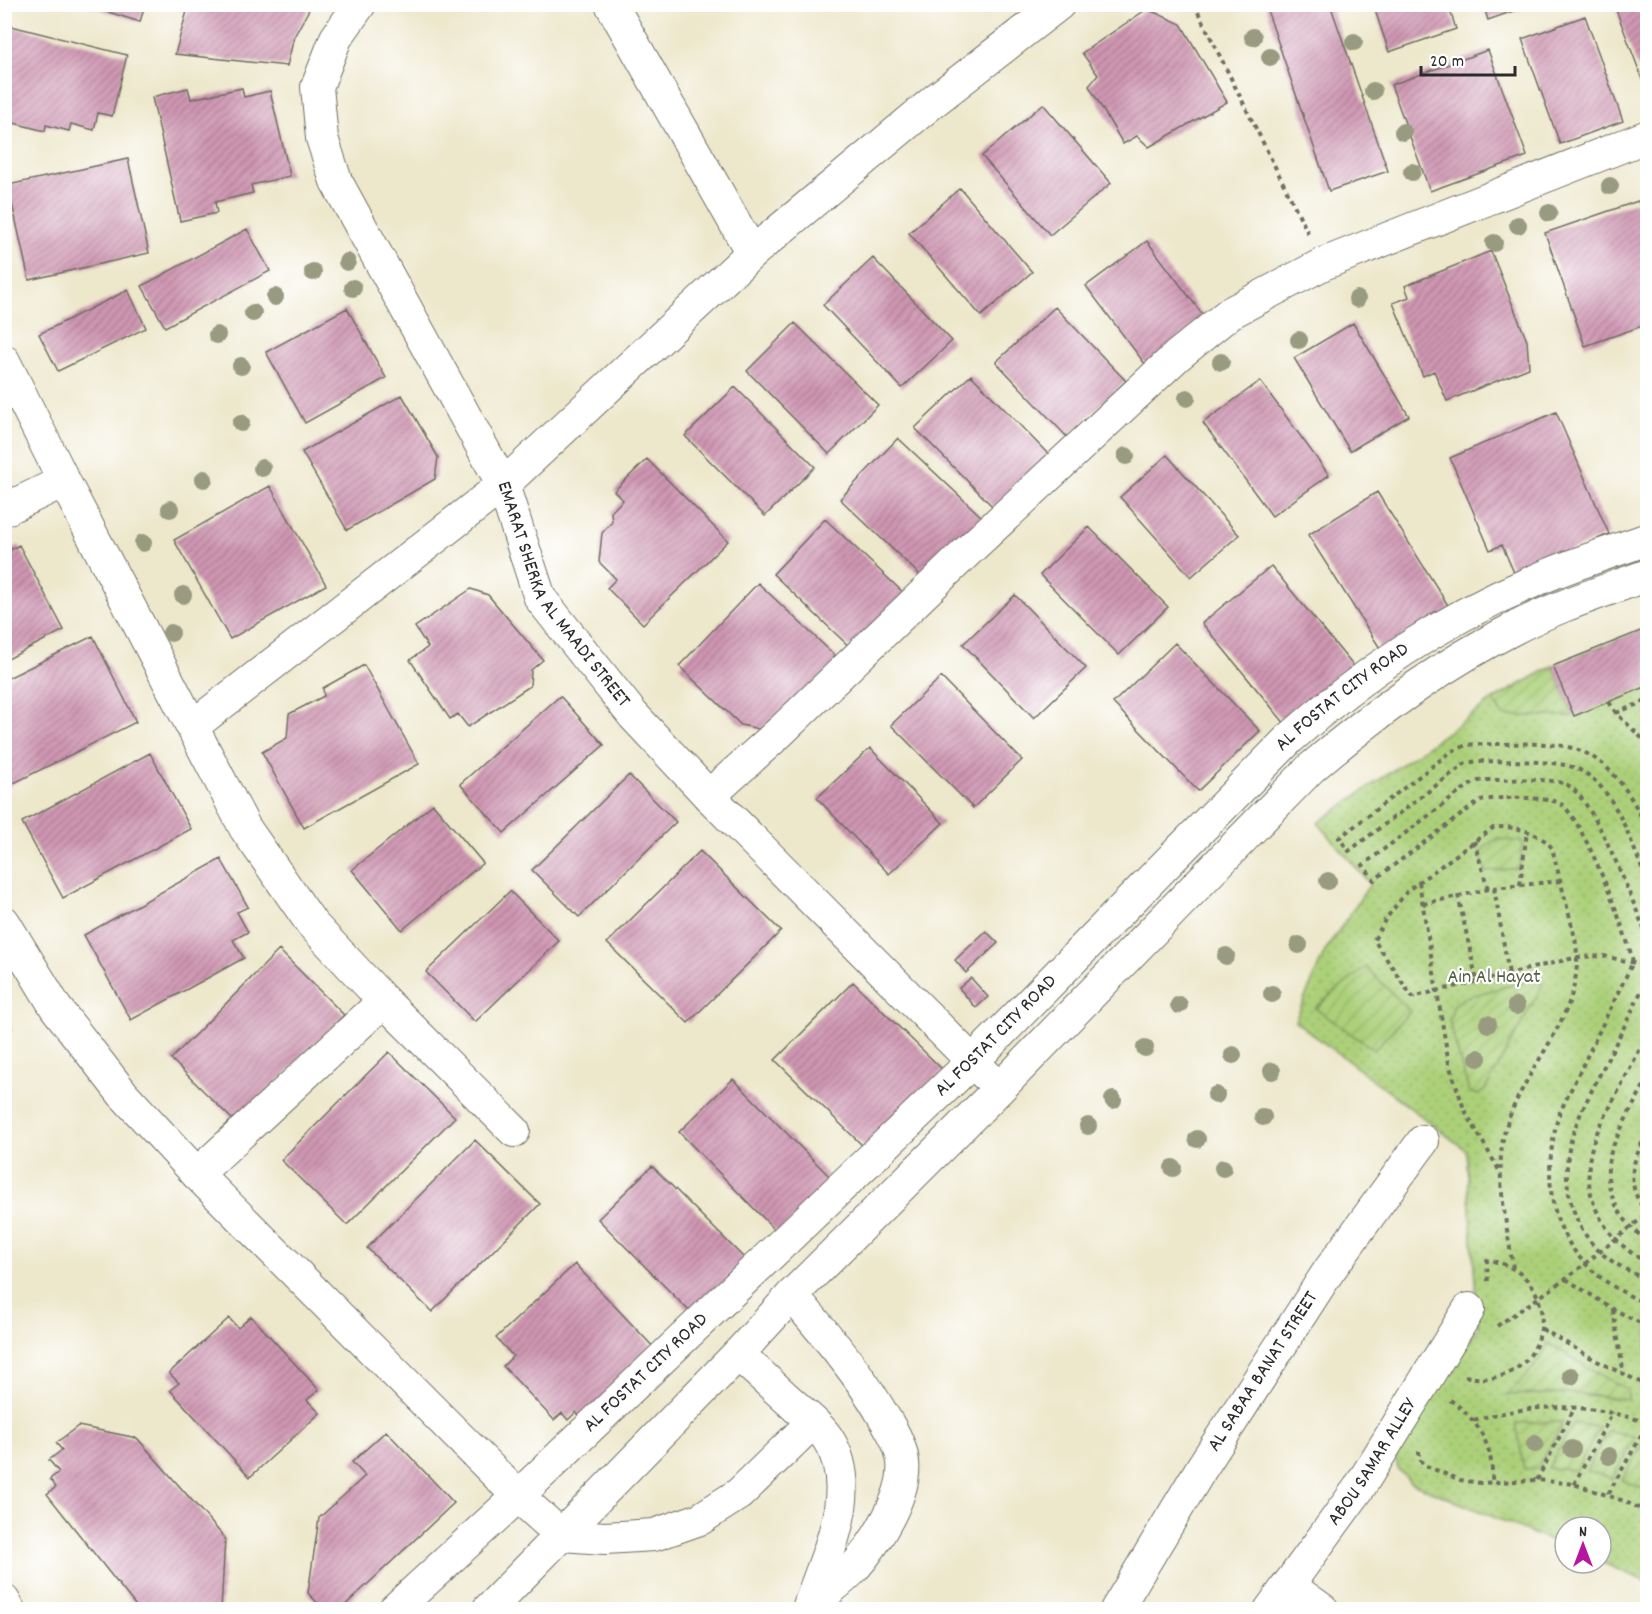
<svg xmlns="http://www.w3.org/2000/svg" width="1652" height="1614" font-family="Dekko,sans-serif">
  <defs>
    <pattern id="grass-dots" width="8" height="8" patternUnits="userSpaceOnUse" patternTransform="scale(1.5)"><rect width="8" height="8" fill="#acd079"/><path d="M2 2h.1M6 6h.1" fill="none" stroke="#94b369" stroke-width="1.8" stroke-linecap="round"/></pattern>
    <pattern id="garden-furrows" width="10" height="10" patternUnits="userSpaceOnUse" patternTransform="scale(1.5)"><rect width="10" height="10" fill="#acd079"/><path d="M-1 1l2-2M0 10L10 0M9 11l2-2" fill="none" stroke="#94b369"/></pattern>
    <pattern id="building-hatch" width="6" height="6" patternUnits="userSpaceOnUse" patternTransform="scale(1.5)"><rect width="6" height="6" fill="#cf96b2"/><path d="M-1 1l2-2M0 6l6-6M5 7l2-2" fill="none" stroke="#a87b91"/></pattern>
  </defs>
  <rect width="100%" height="100%" fill="#fff"/>
  <filter id="ink" filterUnits="userSpaceOnUse"><feTurbulence type="fractalNoise" baseFrequency=".0167" numOctaves="2"/><feDisplacementMap in="SourceGraphic" scale="12" xChannelSelector="R" yChannelSelector="G"/><feConvolveMatrix kernelMatrix="1 2 1 2 8 2 1 2 1" color-interpolation-filters="sRGB"/></filter>
  <filter id="wash" filterUnits="userSpaceOnUse"><feTurbulence type="fractalNoise" baseFrequency=".008" numOctaves="4" result="noise"/><feDisplacementMap in="SourceGraphic" scale="24" xChannelSelector="R" yChannelSelector="G"/><feGaussianBlur stdDeviation="1.35" result="paint"/><feColorMatrix in="noise" values="0 0 0 0 0 0 0 0 0 0 0 0 0 0 0 0 0 1.4 0 .05"/><feComposite in="paint" operator="in"/></filter>
  <g filter="url(#wash)">
    <rect width="100%" height="100%" fill="#ede7cb"/>
    <path fill="url(#grass-dots)" stroke="#6c7e52" stroke-width="1.5" d="M1647,628V1582L1601,1562V1527H1565V1547L1410,1482L1398,1469L1395,1455L1478,1328L1466,1150L1295,1021L1325,951L1370,884L1318,823L1493,700L1553,666Z"/>
    <path fill="url(#garden-furrows)" stroke="#6c7e52" stroke-width="1.5" d="M1553,666L1574,716H1503L1493,700Z
      M1499,839L1523,842L1519,868L1486,872L1480,852L1493,841Z
      M1366,967L1410,1011L1374,1050L1315,1008Z
      M1535,979L1541,982L1542,986L1485,1090L1478,1095L1469,1092L1449,1021L1454,1005L1466,997Z
      M1548,1343L1596,1373L1627,1389L1628,1400L1571,1393L1506,1395C1525,1380 1538,1365 1548,1343Z
      M1539,1422H1563L1538,1468L1524,1469L1516,1423Z
      M1574,1423L1600,1427L1576,1470L1548,1468Z
      M1609,1430L1635,1437L1612,1478L1586,1471Z
      M1644,1441L1648,1442V1487L1646,1490L1622,1480Z"/>
    <g id="blocks">
      <path fill="url(#building-hatch)" d="M83,4H145L140,22Z
        M189,4H312L294,37L287,66L175,54Z
        M1265,4H1330L1388,171L1329,191Z
        M1373,4H1448L1456,29L1389,52Z
        M1483,4H1530V5L1488,20Z
        M1623,4H1648V94L1615,7Z
        M1147,9L1181,24L1227,102L1149,147L1137,136L1123,144L1089,86L1098,75L1082,53Z
        M1585,16L1623,121L1560,144L1522,39Z
        M7,25L127,55L112,116L98,113L94,130L71,124L69,131L46,125L45,131L10,122L8,131L4,130V36Z
        M1488,50L1527,156L1430,191L1391,85Z
        M188,88L191,99L242,88L244,97L270,91L290,176L251,185L253,193L215,202L217,213L180,221L152,97Z
        M1043,104L1111,183L1050,235L982,156Z
        M128,159L149,253L29,280L8,185Z
        M960,188L1032,272L981,316L909,233Z
        M1638,201L1648,228V324L1585,346L1545,233Z
        M247,229L270,271L165,327L142,286Z
        M1147,241L1209,323L1148,368L1086,286Z
        M1491,251L1527,341L1529,368L1447,401L1434,371L1423,376L1393,303L1409,297L1405,286Z
        M873,258L952,341L902,388L823,305Z
        M128,290L146,328L58,371L39,334Z
        M1055,307L1126,381L1067,437L996,362Z
        M347,308L386,378L305,423L266,352Z
        M795,323L878,405L829,454L747,371Z
        M1353,323L1409,416L1350,451L1294,358Z
        M971,375L1050,456L995,509L915,428Z
        M1260,381L1329,475L1272,516L1203,423Z
        M735,387L815,467L765,516L685,436Z
        M402,395L438,457L435,479L347,530L302,452Z
        M1556,412L1609,534L1515,575L1502,545L1490,550L1450,458Z
        M898,438L984,519L925,580L840,499Z
        M1167,455L1239,535L1191,577L1120,497Z
        M647,459L728,541L643,624L607,588L616,579L599,562L602,533L612,522L611,512L623,500L614,491Z
        M270,486L326,585L230,639L174,540Z
        M1377,492L1451,610L1383,653L1308,535Z
        M825,519L909,598L856,653L773,574Z
        M1089,527L1168,607L1119,655L1040,575Z
        M19,545L64,630L4,661V553Z
        M1271,566L1355,668L1286,725L1202,623Z
        M758,583L844,664L777,733L741,725L679,666Z
        M471,589L488,595L543,660L531,670L530,686L468,727L458,714L450,719L410,660L428,647L415,627Z
        M1015,595L1086,668L1034,718L963,644Z
        M1648,628V686L1574,716L1553,666Z
        M93,636L136,722L4,788V680Z
        M1175,643L1260,731L1198,791L1113,703Z
        M364,665L419,764L304,828L262,752L287,738L289,714L324,696L323,688Z
        M941,677L1022,760L973,808L891,725Z
        M560,696L604,745L504,833L460,784Z
        M870,748L943,823L889,874L817,798Z
        M150,753L191,829L63,898L22,822Z
        M629,775L676,822L579,917L532,870Z
        M433,804L483,863L402,930L352,870Z
        M700,851L781,931L688,1023L607,943Z
        M221,859L248,907L237,912L248,932L233,940L244,958L131,1020L84,935Z
        M510,891L559,941L475,1022L426,972Z
        M986,931L998,943L966,973L955,960Z
        M279,950L344,1015L236,1123L171,1059Z
        M971,978L988,997L976,1008L959,988Z
        M853,982L944,1071L866,1149L775,1060Z
        M4,1014L12,1029L4,1033Z
        M389,1052L455,1117L347,1225L281,1160Z
        M733,1079L835,1182L780,1235L679,1132Z
        M475,1140L540,1204L432,1312L367,1248Z
        M652,1166L754,1268L699,1321L598,1219Z
        M575,1264L658,1352L584,1421L576,1412L568,1420L562,1413L554,1420L503,1366L513,1356L496,1338Z
        M251,1316L319,1390L307,1400L320,1413L250,1477L170,1390L179,1383L169,1373L229,1318L238,1328Z
        M78,1426L137,1438L225,1538L221,1610H139L47,1494L56,1487L50,1479L59,1472L49,1460L62,1450L56,1443Z
        M386,1431L454,1503L340,1610H324L308,1593L319,1518L365,1476L352,1462Z"/>
    </g>
  </g>
  <g filter="url(#ink)">
    <use href="#blocks" fill-opacity="0" stroke="#6f6d63" stroke-width="1.5"/>
    <g fill="none" stroke-linecap="round" stroke-linejoin="round">
      <g stroke="#6f6d63" stroke-width="34">
        <g id="street">
          <path id="s1" d="M360,4L336,38L317,87L322,138L336,181L503,485L540,598L633,715L709,796L986,1075"/>
          <path d="M611,4L752,253"/>
          <path d="M4,361L64,481L245,828L312,924L384,1001L514,1131"/>
          <path d="M4,510L64,481"/>
          <path d="M193,726L503,485L752,253L934,101L1059,4"/>
          <path d="M709,796L780,732L971,548L1177,356L1230,313L1323,264L1648,136"/>
          <path d="M4,922L56,1008L123,1094L197,1174L518,1496L561,1535L605,1538L654,1535L700,1519L739,1494L813,1422"/>
          <path d="M197,1174L384,1001"/>
          <path d="M792,1295C824,1333 856,1369 881,1412C890,1427 901,1444 903,1462C907,1495 875,1544 854,1568C841,1582 823,1594 809,1607"/>
          <path d="M738,1354C757,1371 776,1389 795,1406C806,1416 820,1426 828,1439C861,1490 826,1555 809,1606"/>
          <path d="M1288,1585L1323,1610"/>
          <path d="M4,1601L9,1610"/>
          <path id="s2" d="M394,1610L518,1496L972,1062L1288,740C1362,674 1439,621 1532,582C1569,565 1609,553 1648,539"/>
          <path d="M488,1610L738,1354L792,1295L999,1089L1311,768C1373,715 1438,667 1511,630C1554,607 1602,592 1648,575"/>
          <path id="s3" d="M1116,1610L1201,1469L1328,1272L1423,1141"/>
          <path id="s4" d="M1270,1610L1359,1488L1469,1309"/>
        </g>
      </g>
      <path stroke="#6f6d63" stroke-width="4" stroke-dasharray="4.5 4.5" stroke-linecap="butt" d="M1194,4L1310,237
        M1609,702L1616,713L1648,744
        M1616,713L1648,700
        M1648,832C1633,796 1609,756 1568,747C1542,741 1503,745 1476,744L1467,745L1452,751L1339,838L1349,851L1466,763L1478,761C1503,762 1554,759 1575,768C1615,783 1633,848 1648,884
        M1474,841L1488,889
        M1419,882L1449,1064L1464,1109L1500,1172
        M1520,885L1527,832
        M1494,888L1509,974
        M1458,895L1477,982
        M1423,904L1494,888L1560,881
        M1648,938C1634,907 1593,791 1563,783C1545,778 1509,780 1489,780L1478,781L1468,786L1363,865L1374,880L1474,805L1483,800C1499,797 1547,796 1561,804C1583,818 1627,934 1633,962L1559,1114C1534,1202 1561,1269 1648,1304
        M1648,976C1632,1013 1613,1048 1595,1084C1584,1106 1571,1131 1568,1156C1563,1190 1575,1229 1600,1252C1614,1264 1632,1273 1648,1281
        M1648,1034C1636,1056 1625,1079 1613,1101C1606,1116 1596,1131 1592,1147C1579,1196 1604,1240 1648,1263
        M1648,1078C1636,1101 1622,1124 1612,1149C1599,1184 1618,1221 1648,1241
        M1647,1214C1624,1181 1631,1165 1648,1131
        M1513,1268C1507,1224 1493,1169 1506,1127C1526,1061 1589,1013 1575,938L1552,848C1541,833 1512,824 1493,828L1408,890L1385,920L1374,940L1412,997L1578,957L1604,956L1648,966
        M1566,1279L1613,1309L1648,1327
        M1613,1310L1624,1375
        M1497,1326L1566,1279L1647,1214
        M1542,1329L1597,1361L1648,1386
        M1465,1376C1549,1397 1575,1274 1487,1260L1488,1285
        M1450,1400C1479,1420 1494,1447 1492,1483
        M1474,1420C1536,1403 1586,1402 1648,1423
        M1419,1451V1459L1424,1465L1460,1480L1481,1483L1537,1480L1574,1484L1624,1501L1648,1513
        M1537,1480L1575,1407
        M1574,1484L1613,1412
        M1608,1494L1648,1424
        M1640,1509L1648,1496"/>
      <use href="#street" stroke="#fff" stroke-width="32"/>
    </g>
    <g fill="#989b80">
      <circle cx="1253" cy="37" r="9"/>
      <circle cx="1354" cy="42" r="9"/>
      <circle cx="1270" cy="57" r="9"/>
      <circle cx="1373" cy="91" r="9"/>
      <circle cx="1403" cy="132" r="9"/>
      <circle cx="1412" cy="172" r="9"/>
      <circle cx="1610" cy="186" r="9"/>
      <circle cx="1549" cy="213" r="9"/>
      <circle cx="1518" cy="225" r="9"/>
      <circle cx="1494" cy="243" r="9"/>
      <circle cx="347" cy="262" r="9"/>
      <circle cx="313" cy="272" r="9"/>
      <circle cx="353" cy="288" r="9"/>
      <circle cx="275" cy="297" r="9"/>
      <circle cx="1357" cy="299" r="9"/>
      <circle cx="253" cy="313" r="9"/>
      <circle cx="217" cy="335" r="9"/>
      <circle cx="1299" cy="340" r="9"/>
      <circle cx="1221" cy="362" r="9"/>
      <circle cx="241" cy="366" r="9"/>
      <circle cx="1187" cy="398" r="9"/>
      <circle cx="241" cy="423" r="9"/>
      <circle cx="1126" cy="456" r="9"/>
      <circle cx="262" cy="468" r="9"/>
      <circle cx="204" cy="479" r="9"/>
      <circle cx="170" cy="509" r="9"/>
      <circle cx="143" cy="543" r="9"/>
      <circle cx="183" cy="595" r="9"/>
      <circle cx="171" cy="633" r="9"/>
      <circle cx="1328" cy="881" r="9"/>
      <circle cx="1299" cy="945" r="9"/>
      <circle cx="1226" cy="956" r="9"/>
      <circle cx="1272" cy="994" r="9"/>
      <circle cx="1179" cy="1005" r="9"/>
      <circle cx="1516" cy="1006" r="9"/>
      <circle cx="1488" cy="1024" r="9"/>
      <circle cx="1145" cy="1048" r="9"/>
      <circle cx="1233" cy="1055" r="9"/>
      <circle cx="1478" cy="1058" r="9"/>
      <circle cx="1272" cy="1071" r="9"/>
      <circle cx="1216" cy="1095" r="9"/>
      <circle cx="1113" cy="1100" r="9"/>
      <circle cx="1263" cy="1117" r="9"/>
      <circle cx="1088" cy="1126" r="9"/>
      <circle cx="1197" cy="1139" r="9"/>
      <circle cx="1173" cy="1168" r="9"/>
      <circle cx="1223" cy="1168" r="9"/>
      <circle cx="1571" cy="1376" r="9"/>
      <circle cx="1535" cy="1444" r="9"/>
      <circle cx="1572" cy="1449" r="9"/>
      <circle cx="1609" cy="1456" r="9"/>
    </g>
  </g>
  <g text-anchor="middle" dominant-baseline="central" stroke-width="4.5" stroke-linejoin="round" paint-order="stroke">
    <g font-size="20" fill="#2b2b2b" stroke="#fff">
      <text stroke="none"><textPath href="#s1" startOffset="664">EMARAT SHERKA AL MAADI STREET</textPath></text>
      <text stroke="none"><textPath href="#s2" startOffset="1317">AL FOSTAT CITY ROAD</textPath></text>
      <text stroke="none"><textPath href="#s2" startOffset="832">AL FOSTAT CITY ROAD</textPath></text>
      <text stroke="none"><textPath href="#s3" startOffset="280">AL SABAA BANAT STREET</textPath></text>
      <text stroke="none"><textPath href="#s2" startOffset="346">AL FOSTAT CITY ROAD</textPath></text>
      <text stroke="none"><textPath href="#s4" startOffset="180">ABOU SAMAR ALLEY</textPath></text>
    </g>
    <g font-size="20" fill="#525d42" stroke="#fff">
      <text x="1494" y="978">Ain Al Hayat</text>
    </g>
  </g>
  <rect width="1652" height="1614" fill="none" stroke="#fff" stroke-width="24"/>
  <g transform="translate(1583 1545)"><circle r="28" fill="#ffffff" stroke="#aaaaaa" stroke-width="1.5"/>
  <path d="M0-4.5L10 22L0 15L-10 22Z" fill="#b5179e"/>
  <text y="-9" font-size="16" font-weight="bold" text-anchor="middle" fill="#2b2b2b">N</text>
  </g>
  <path d="M1421 66v9h94v-9" fill="none" stroke="#2b2b2b" stroke-width="3"/>
  <text x="1430" y="66" font-size="18" fill="#2b2b2b" stroke="#ffffff" stroke-width="4.5" paint-order="stroke">20 m</text>
</svg>
